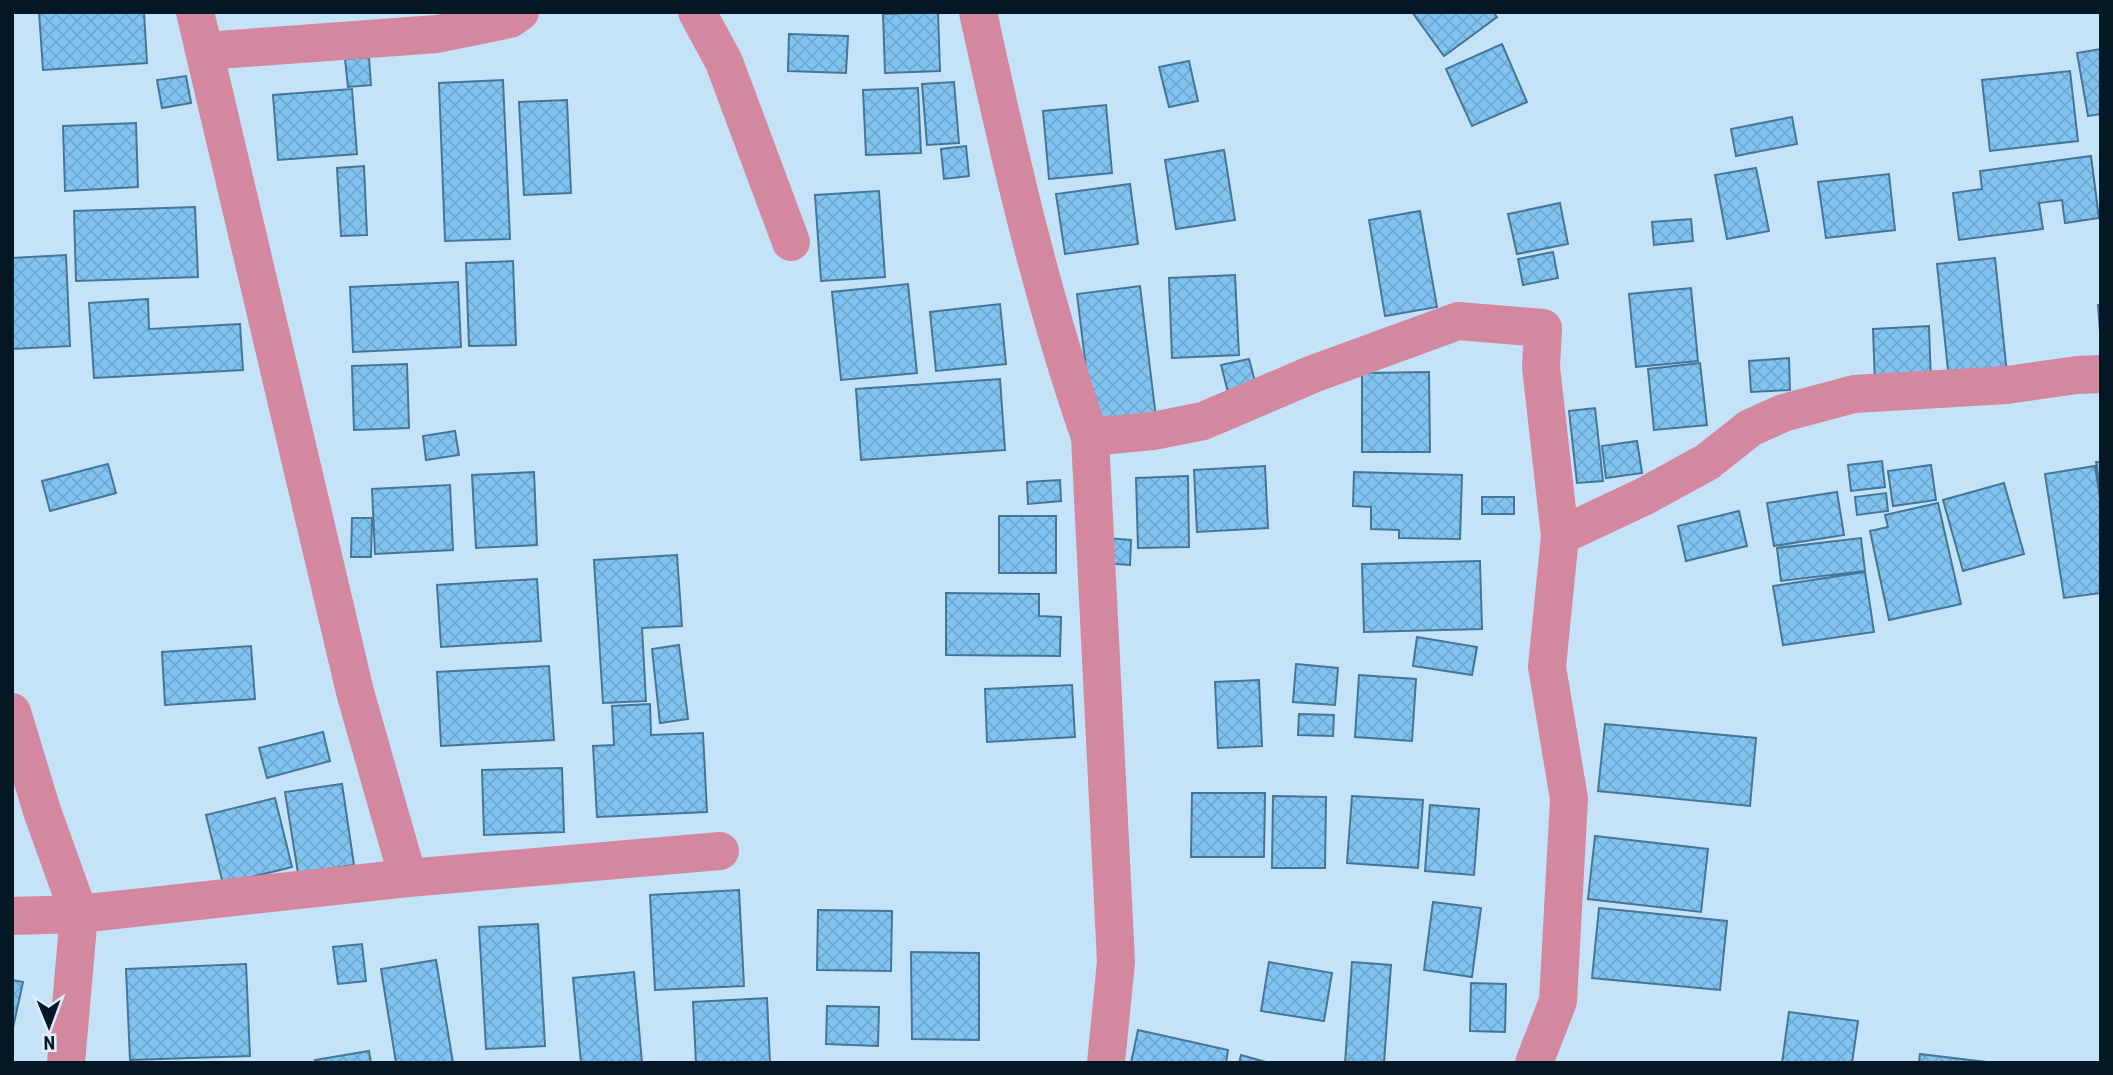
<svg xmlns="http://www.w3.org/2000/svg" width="2113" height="1075" font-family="'Roboto Condensed',sans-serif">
  <defs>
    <pattern id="building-cross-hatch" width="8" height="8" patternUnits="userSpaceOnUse" patternTransform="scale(1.75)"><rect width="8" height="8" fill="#82c4f1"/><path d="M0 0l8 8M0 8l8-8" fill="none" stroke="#6fa8ce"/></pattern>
  </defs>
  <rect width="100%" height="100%" fill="#c4e3f9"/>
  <path fill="url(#building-cross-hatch)" stroke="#457697" stroke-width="2" d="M39,12H144L147,63L43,70Z
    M938,12L940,71L885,73L883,14Z
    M1412,12H1493L1497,17L1444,56Z
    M789,34L848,36L846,73L788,71Z
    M1502,44L1527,102L1472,126L1446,69Z
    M2101,49V114L2088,116L2077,53Z
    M369,57L371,85L348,87L345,59Z
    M1189,61L1198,101L1169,107L1159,67Z
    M2070,71L2078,141L1990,151L1982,80Z
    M186,76L191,103L162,108L157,80Z
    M503,80L510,239L445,241L439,83Z
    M954,82L959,143L927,145L922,84Z
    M918,88L921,153L866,155L863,90Z
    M352,89L357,154L278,160L273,95Z
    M567,100L571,193L524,195L519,102Z
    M1106,105L1112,173L1049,179L1043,111Z
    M1792,117L1797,144L1736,156L1731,129Z
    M136,123L138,187L65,191L63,126Z
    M966,146L969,176L944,179L941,149Z
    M1224,150L1235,220L1176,229L1165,160Z
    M2091,156L2099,218L2065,223L2062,200L2039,203L2043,229L1959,240L1953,193L1982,189L1980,171Z
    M364,166L367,235L341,236L337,168Z
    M1756,168L1769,231L1727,239L1715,175Z
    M1889,174L1895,230L1826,238L1818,182Z
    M1130,184L1138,244L1065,254L1056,194Z
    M879,191L885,277L821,281L815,195Z
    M1560,203L1568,244L1517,254L1508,214Z
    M195,207L198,277L76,281L74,211Z
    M1420,211L1437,307L1385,316L1369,220Z
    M1691,219L1693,241L1654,245L1652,222Z
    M1553,252L1558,278L1523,285L1518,259Z
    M66,255L70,346L12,349V258Z
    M1995,258L2007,374L1949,380L1937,264Z
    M513,261L516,345L469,346L466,263Z
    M1235,275L1239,355L1172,358L1169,278Z
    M458,282L461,347L353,352L350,287Z
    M908,284L917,373L841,380L832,292Z
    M1140,286L1157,426L1094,434L1077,294Z
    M1691,288L1698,361L1636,367L1629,294Z
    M148,299L149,329L240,324L243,370L94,378L89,303Z
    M1000,304L1006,364L936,371L930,312Z
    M2098,305H2101V345Z
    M1929,326L1931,383L1875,384L1873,329Z
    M1789,358L1790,390L1751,392L1749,361Z
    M1249,359L1257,389L1229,396L1221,365Z
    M1700,363L1707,425L1654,430L1648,369Z
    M407,364L409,428L354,430L352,366Z
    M1429,372L1430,452H1362V373Z
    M1000,379L1005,450L861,460L856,389Z
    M1595,408L1603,481L1577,483L1569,411Z
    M455,431L459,455L426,460L423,436Z
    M1637,441L1642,473L1606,478L1602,446Z
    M1882,461L1885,487L1851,491L1848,465Z
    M2096,462H2101V496Z
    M108,464L116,493L50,511L42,481Z
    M1931,465L1936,500L1893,506L1888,471Z
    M1265,466L1268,528L1197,532L1194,470Z
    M2095,466L2101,504V593L2064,598L2045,474Z
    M534,472L537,545L476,548L472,475Z
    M1354,472L1462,475L1460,539L1399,538V530L1371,529V507L1353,506Z
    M1188,476L1189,547L1138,548L1136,478Z
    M1060,480L1061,501L1028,504L1027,482Z
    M2004,483L2024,554L1963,571L1943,500Z
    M450,485L453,550L375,554L372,489Z
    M1837,492L1844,535L1774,546L1767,503Z
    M1886,493L1888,511L1857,515L1855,497Z
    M1482,497H1514V514H1482Z
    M1938,503L1961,604L1889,620L1870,531L1888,527L1885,515Z
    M1739,511L1747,546L1686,561L1678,526Z
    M999,516H1056V573H999Z
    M352,518H372L371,557H351Z
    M1105,538L1131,540L1130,565L1103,563Z
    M1861,538L1865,571L1781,581L1777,548Z
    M677,555L682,626L642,628L646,701L603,703L594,560Z
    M1480,561L1482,629L1364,632L1362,564Z
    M1865,572L1874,632L1783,645L1773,586Z
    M537,579L541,641L441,647L437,585Z
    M946,593L1039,594V616L1061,617L1060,656L946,655Z
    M1417,637L1477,647L1472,675L1413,666Z
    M679,645L688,719L660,723L652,649Z
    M251,646L255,699L165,705L162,652Z
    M1296,664L1338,668L1335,705L1293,702Z
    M549,666L554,740L441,746L437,672Z
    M1359,675L1416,679L1412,741L1355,737Z
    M1259,680L1262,746L1218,748L1215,682Z
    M1072,685L1075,737L987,742L985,689Z
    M650,704L651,735L703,733L707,812L597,817L593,746L614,745L612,706Z
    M1299,714L1334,715L1333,736L1298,735Z
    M1605,724L1756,738L1750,806L1598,791Z
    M323,732L330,761L267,778L259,748Z
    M562,768L564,832L484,835L482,770Z
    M342,784L354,865L298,873L285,792Z
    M1192,793H1265L1264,857H1191Z
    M1273,796L1326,797L1325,868H1272Z
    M1352,796L1423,800L1418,868L1347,863Z
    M275,798L292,867L223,884L206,815Z
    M1430,805L1479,809L1474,875L1425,871Z
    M1595,836L1708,849L1701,912L1588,899Z
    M739,890L744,986L655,990L650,895Z
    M1433,902L1481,908L1472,977L1424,970Z
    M1599,908L1727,921L1720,990L1592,978Z
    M818,910L892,911L891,971L817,970Z
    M538,924L545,1046L486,1049L479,927Z
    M362,944L366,981L338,984L333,947Z
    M911,952L979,953V1040L912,1039Z
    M436,960L453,1063H396L381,969Z
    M1269,962L1332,973L1324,1021L1261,1011Z
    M1352,962L1391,965L1384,1063H1345Z
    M246,964L250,1056L130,1060L126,969Z
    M634,972L642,1063H581L573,978Z
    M12,980L23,982L12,1032Z
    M1471,983L1506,984L1505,1032L1470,1031Z
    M767,998L770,1063H696L693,1002Z
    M827,1006L879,1007L878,1046L826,1044Z
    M1789,1012L1858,1021L1852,1063H1782Z
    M1138,1030L1228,1050L1226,1063H1131Z
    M369,1051L371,1063H316L315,1060Z
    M1920,1054L1986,1062V1063H1919Z
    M1241,1055L1269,1063H1239Z"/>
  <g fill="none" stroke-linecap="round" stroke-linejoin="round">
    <path stroke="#d488a0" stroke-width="38" d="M195,12L355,692L408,878
      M697,12L724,62L791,242
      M978,12C1009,155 1042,299 1090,437L1153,431L1203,421L1313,374L1458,321L1543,328L1541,367L1560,536L1547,667L1569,799L1558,1001L1534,1063
      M204,51L437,34L510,19L520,12
      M1090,437L1116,962L1106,1063
      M1560,536L1645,496L1707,462L1750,428L1783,413L1854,394L2007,385L2077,375L2101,374
      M12,712L42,811L79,914L66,1063
      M12,916L79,914L408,878L720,851"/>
  </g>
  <rect width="2113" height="1075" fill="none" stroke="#031724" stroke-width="28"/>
  <g transform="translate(49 1026) rotate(179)" stroke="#daeffe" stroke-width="5" paint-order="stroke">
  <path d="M0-5L12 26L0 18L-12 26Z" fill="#031724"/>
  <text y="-10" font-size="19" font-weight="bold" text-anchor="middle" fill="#031724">N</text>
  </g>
</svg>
